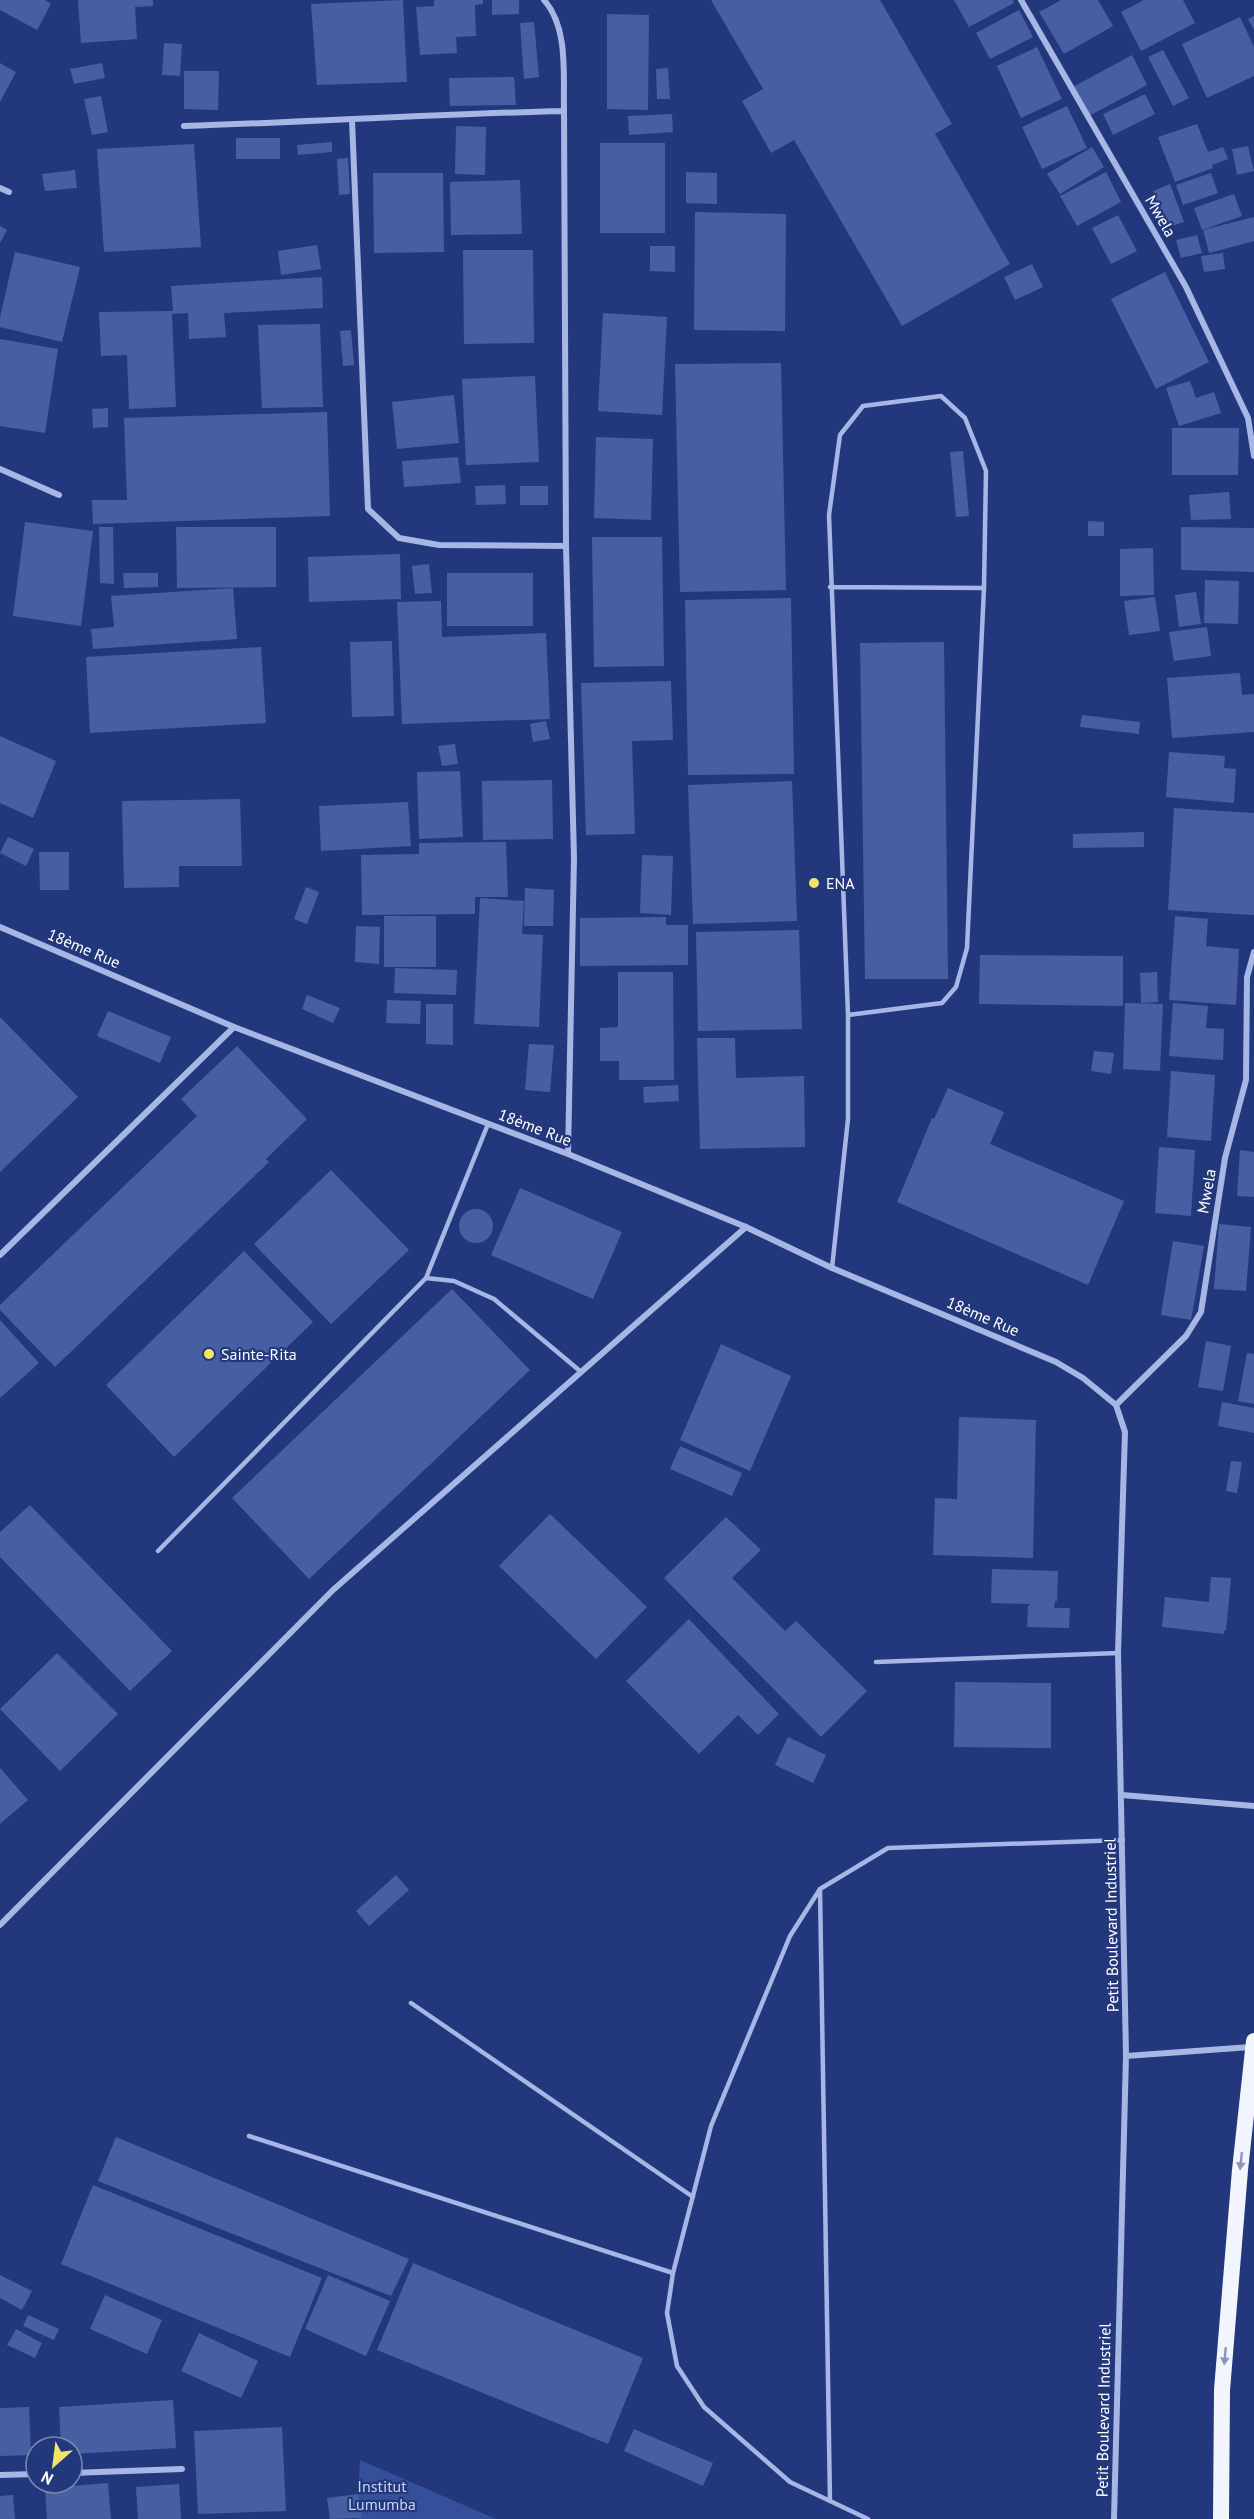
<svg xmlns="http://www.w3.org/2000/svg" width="1254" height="2519" font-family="'PT Sans',sans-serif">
  <rect width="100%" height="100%" fill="#23387c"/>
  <path fill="#364f9a" d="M360,2460L496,2519H357Z"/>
  <path fill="#475ea3" d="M0,0H45L51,4L37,30L0,10Z
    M78,0H153V6L135,7L137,39L81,43Z
    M403,0L407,82L317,85L311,4Z
    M434,0H483V4L475,5L476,36L456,37L457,53L420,55L416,7L434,6Z
    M492,0H519V14L492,15Z
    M711,0H880L952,124L935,134L1010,264L902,326L794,140L771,153L742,101L763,89Z
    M954,0H1013L1014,3L969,27Z
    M1061,0H1098L1113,26L1064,54L1039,12Z
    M1144,0H1183L1195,23L1141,51L1121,12Z
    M1019,10L1033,37L990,59L976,33Z
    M607,14L649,15L648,110L607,109Z
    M1254,16V30L1248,19Z
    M1240,17L1254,47V76L1207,98L1182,44Z
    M534,22L539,77L524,79L520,23Z
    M164,43L182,44L180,76L162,75Z
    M1037,47L1062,99L1021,118L997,66Z
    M1163,50L1189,98L1173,106L1148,57Z
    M1132,55L1147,85L1089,116L1073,87Z
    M0,63L16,72L0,102Z
    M102,63L105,78L74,84L70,69Z
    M668,68L670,99H657L656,69Z
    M184,71H219L218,110L184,109Z
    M514,77L516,105L450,106L449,78Z
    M1145,94L1155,114L1113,135L1103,114Z
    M101,96L108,132L92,135L84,99Z
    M1067,106L1087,148L1042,169L1022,127Z
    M672,114L673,132L629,135L628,116Z
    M1197,124L1208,152L1223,147L1228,159L1212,165L1213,168L1175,182L1158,137Z
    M456,126L486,127L485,175L455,174Z
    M236,138H280V159H236Z
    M332,142V152L298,155L297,145Z
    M600,143H665V233H600Z
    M194,144L201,247L104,252L97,149Z
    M1248,146L1254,171L1237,175L1232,149Z
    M1092,147L1104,167L1060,194L1047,174Z
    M348,158L350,194L339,195L337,159Z
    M75,170L77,188L45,191L42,174Z
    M686,172L717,173V204L686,203Z
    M1106,172L1121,202L1077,226L1060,196Z
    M373,173H443L444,252L374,253Z
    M1211,173L1218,193L1183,205L1176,185Z
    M520,180L522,234L451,235L450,182Z
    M1170,184L1184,222L1166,228L1153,191Z
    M1234,194L1242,216L1202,230L1194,208Z
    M695,212L786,214L785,331L694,330Z
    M1118,215L1137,251L1111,264L1092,228Z
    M1254,217V241L1209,253L1203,230Z
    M0,226L7,230L0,243Z
    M1197,235L1202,253L1181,258L1176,240Z
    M317,245L321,269L281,275L278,251Z
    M650,246H675V272L650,271Z
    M463,250H533L534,343L464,344Z
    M15,252L80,267L62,342L0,327V317Z
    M1223,253L1225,269L1204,272L1201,256Z
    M1032,264L1043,287L1015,300L1004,277Z
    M1165,272L1209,362L1156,389L1111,299Z
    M322,277L323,308L224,313L226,337L189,339L188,313L172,314L176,407L129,409L127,355L101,356L99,312L173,311L171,286Z
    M603,313L667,317L662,415L598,411Z
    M320,324L323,407L262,408L258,325Z
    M351,330L354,365L343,366L340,331Z
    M0,339L58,349L45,433L0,426Z
    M781,363L786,590L680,592L675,364Z
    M535,376L539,462L466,465L462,379Z
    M1190,381L1196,398L1214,392L1221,413L1179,426L1166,388Z
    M454,395L459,443L397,449L392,402Z
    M108,408V427L93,428L92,409Z
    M327,412L330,516L93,524L92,500H127L124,418Z
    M1172,428H1239L1238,475H1172Z
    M596,437L653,439L651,520L594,518Z
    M963,451L969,516L956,517L950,452Z
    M458,457L461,483L404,487L402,461Z
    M505,485L506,504L476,505L475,486Z
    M520,486H548V505H520Z
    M1229,492L1231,519L1191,520L1189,495Z
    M1088,521L1104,522V536H1088Z
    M25,522L93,531L81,626L13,616Z
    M99,527H113L114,584L100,583Z
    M176,527H276V587L177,588Z
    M1181,527L1254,528V572L1181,570Z
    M592,537H662L664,666L594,667Z
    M1153,548L1154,595L1120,596V549Z
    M400,554L401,599L309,602L308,557Z
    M429,564L432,593L415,594L412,566Z
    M123,573H158V587L124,588Z
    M447,573H533V626H447Z
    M1205,580L1239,581L1238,624L1204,623Z
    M233,588L237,639L93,649L91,629L114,627L111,596Z
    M1196,592L1201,624L1179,627L1175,595Z
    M1155,597L1160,631L1129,635L1124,601Z
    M791,598L794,774L688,775L685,600Z
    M441,601L442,637L546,633L550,719L402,724L397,602Z
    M1207,627L1211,656L1174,661L1169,632Z
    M392,641L394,716L352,717L350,642Z
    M944,642L948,979H865L860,643Z
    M261,647L266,723L90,733L86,657Z
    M1240,673L1242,695L1254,694V732L1172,738L1167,678Z
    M671,681L673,740L632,741L635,834L586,835L581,683Z
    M1082,715L1140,722L1139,734L1080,727Z
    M546,721L550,739L533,742L530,724Z
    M0,736L56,761L33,818L0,803Z
    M455,744L458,764L442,766L438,746Z
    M1169,752L1225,756L1224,768L1236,769L1234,803L1166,797Z
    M460,771L463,837L419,839L417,772Z
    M552,780L553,839L483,840L482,781Z
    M792,781L797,921L693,924L688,785Z
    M240,799L242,866H179V887L124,888L122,801Z
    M408,802L411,846L321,851L319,806Z
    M1174,808L1254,813V915L1168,910Z
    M1144,832V847L1073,848V834Z
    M8,837L34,849L26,866L0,853Z
    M506,842L508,897H475V914L362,915L361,855L419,854V843Z
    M39,852H69V890H40Z
    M642,855L673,856L671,915L640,913Z
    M306,887L319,892L307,924L294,919Z
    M525,888L554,890L553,926H524Z
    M480,898L524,901L522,934L543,935L539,1027L474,1024Z
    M384,916H436V967H384Z
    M1175,916L1208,919L1206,946L1239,949L1236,1005L1169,1000Z
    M666,917V925H688V965L580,966V918Z
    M356,926L380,927L379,964L355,962Z
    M799,930L802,1029L698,1031L696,932Z
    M980,955L1123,956V1006L979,1004Z
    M395,968L457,970L456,995L394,993Z
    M618,972H673L674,1080H619V1061H600V1028L618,1027Z
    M1157,972L1158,1002L1141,1003L1140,973Z
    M307,995L340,1008L333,1023L302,1009Z
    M387,1000L421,1001L420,1024L386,1023Z
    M1125,1003L1163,1004L1160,1071L1123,1069Z
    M1173,1003L1208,1006L1206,1028L1224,1029L1223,1060L1169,1056Z
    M426,1004H453V1045L426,1044Z
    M108,1011L171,1037L160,1063L97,1036Z
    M0,1017L78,1097L0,1172Z
    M697,1038H735L736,1078L804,1076L805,1147L700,1149Z
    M529,1044L554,1045L550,1092L525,1090Z
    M237,1046L307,1119L266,1159L269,1162L55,1367L0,1310V1305L197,1116L181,1099Z
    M1094,1051L1114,1053L1111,1074L1091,1071Z
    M1171,1071L1215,1075L1211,1141L1167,1137Z
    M678,1085L679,1101L644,1103L643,1087Z
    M948,1088L1004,1112L990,1144L1124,1201L1088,1285L897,1202L932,1118L934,1119Z
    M1159,1147L1195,1150L1191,1216L1155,1213Z
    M1240,1150L1254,1152V1197L1237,1196Z
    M331,1170L409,1250L331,1324L254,1244Z
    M520,1188L622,1232L593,1299L491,1255Z
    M459 1226a17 17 0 1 1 34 0a17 17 0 1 1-34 0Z
    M1219,1224L1251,1227L1246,1291L1214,1289Z
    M1173,1241L1204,1246L1191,1320L1161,1315Z
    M244,1251L313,1322L174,1457L106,1385Z
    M452,1289L530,1370L309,1579L232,1498Z
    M0,1320L39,1363L0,1398Z
    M1206,1341L1231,1346L1223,1391L1198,1387Z
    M721,1344L791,1376L750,1471L680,1440Z
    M1247,1353L1254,1354V1404L1238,1401Z
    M1222,1402L1254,1408V1433L1218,1426Z
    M959,1417L1036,1420L1033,1558L933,1555L935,1498L957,1499Z
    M680,1446L742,1473L732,1496L670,1469Z
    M1231,1461L1242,1462L1237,1493L1226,1491Z
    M30,1505L172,1651L130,1691L0,1557V1532Z
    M550,1514L647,1607L596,1659L499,1566Z
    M726,1517L761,1550L732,1578L785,1631L796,1621L867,1691L821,1737L664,1578Z
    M992,1569L1058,1571L1057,1601H1055L1054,1608H1070L1069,1628L1027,1627L1028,1606L1031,1604L991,1603Z
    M1211,1577L1231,1578L1226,1631L1224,1630V1634L1162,1627L1165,1597L1209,1602Z
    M689,1619L779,1714L758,1735L738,1715L699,1754L626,1681Z
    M57,1653L118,1714L60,1771L0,1709Z
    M955,1682L1051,1683V1748L954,1747Z
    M788,1737L826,1755L813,1783L775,1765Z
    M0,1768L28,1800L0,1824Z
    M396,1875L409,1890L369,1926L356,1911Z
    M116,2137L409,2259L391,2296L98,2181Z
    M93,2185L322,2278L290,2357L61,2264Z
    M413,2263L643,2358L608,2444L377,2350Z
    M0,2275L32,2291L22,2310L0,2298Z
    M328,2275L390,2301L366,2356L305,2329Z
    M105,2295L162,2320L147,2354L90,2329Z
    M28,2315L59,2329L54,2340L23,2326Z
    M16,2329L42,2343L35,2358L7,2345Z
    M199,2333L258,2361L241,2398L181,2371Z
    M173,2400L176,2448L72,2454V2447H61L59,2407Z
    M29,2407L31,2455L0,2456V2408Z
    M282,2427L286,2511L198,2514L194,2431Z
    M634,2429L713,2463L703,2486L624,2451Z
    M108,2483L111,2519H47L45,2488Z
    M179,2484L181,2519H138L136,2487Z
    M358,2494L362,2518L330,2519L327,2498Z
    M13,2495L15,2519H0V2496Z"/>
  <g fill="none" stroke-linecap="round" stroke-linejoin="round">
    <path stroke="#a6b6e5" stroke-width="4.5" d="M830,587L984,588
      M832,1268L848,1119V1015L829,515L840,435L863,406L941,396L965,418L986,471L984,588L967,948L956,987L942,1003L848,1015
      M426,1278L454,1281L494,1299L580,1371
      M158,1551L426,1278L488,1124
      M876,1662L1118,1653
      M820,1889L830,2501
      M411,2003L693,2197
      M249,2136L673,2273L667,2313L677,2366L704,2407L790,2482L868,2519
      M673,2273L711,2126L790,1936L820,1889L888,1848L1123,1840"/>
    <path stroke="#a6b6e5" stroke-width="6" d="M544,0C569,28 563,76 564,111L566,546L574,858L568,1154
      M1021,0L1186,287L1248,418L1254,456
      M352,120L368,509L399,538L439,545L566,546
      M184,126C311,122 437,114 564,111
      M0,188L9,192
      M0,469L59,495
      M0,927L234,1027L568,1154L746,1227L832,1268L1056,1362L1083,1378L1116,1405L1125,1432L1118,1653L1126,2056L1114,2519
      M0,1255L234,1027
      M1116,1405L1186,1336L1201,1312L1225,1158L1246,1080L1247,977L1254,952
      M1122,1795L1254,1806
      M0,1925L333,1590L746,1227
      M1126,2056L1251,2047
      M72,2473L182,2469
      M0,2475L36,2474"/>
    <path stroke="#f3f5fe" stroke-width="16" d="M1221,2519L1222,2390L1240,2170L1254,2041"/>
  </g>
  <defs><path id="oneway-solid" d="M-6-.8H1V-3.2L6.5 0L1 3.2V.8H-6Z" transform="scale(1.5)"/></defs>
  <g fill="#8b96bd">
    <use href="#oneway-solid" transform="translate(1241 2161) rotate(96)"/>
    <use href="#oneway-solid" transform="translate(1225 2356) rotate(95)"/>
  </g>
  <g fill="#f0e469" stroke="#23387c" stroke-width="2">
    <circle cx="814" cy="883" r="6"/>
    <circle cx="209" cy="1354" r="6"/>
  </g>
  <g text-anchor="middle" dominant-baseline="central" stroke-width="4.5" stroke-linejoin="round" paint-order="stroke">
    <g font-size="16" fill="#fff" stroke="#23387c">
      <text transform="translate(1161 216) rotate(60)">Mwela</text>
      <text transform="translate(84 948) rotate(23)">18ème Rue</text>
      <text transform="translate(535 1127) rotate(21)">18ème Rue</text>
      <text transform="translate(1206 1191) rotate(-80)">Mwela</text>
      <text transform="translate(983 1316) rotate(23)">18ème Rue</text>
      <text transform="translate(1111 1925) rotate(-91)">Petit Boulevard Industriel</text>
      <text transform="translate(1103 2410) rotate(-89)">Petit Boulevard Industriel</text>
    </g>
    <g font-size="16" fill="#fff" stroke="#23387c" text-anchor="start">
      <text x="826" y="883">ENA</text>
      <text x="221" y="1354">Sainte-Rita</text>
    </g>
    <g font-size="16" fill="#c9d4f4" stroke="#23387c">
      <text x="382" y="2486">Institut<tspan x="382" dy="18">Lumumba</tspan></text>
    </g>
  </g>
  <g transform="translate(54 2465) rotate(208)"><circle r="28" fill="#23387c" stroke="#7b88b0" stroke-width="1.5"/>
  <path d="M0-4.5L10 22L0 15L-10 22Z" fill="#f0e469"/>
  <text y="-9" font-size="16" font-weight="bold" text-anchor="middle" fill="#ffffff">N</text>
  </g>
</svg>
